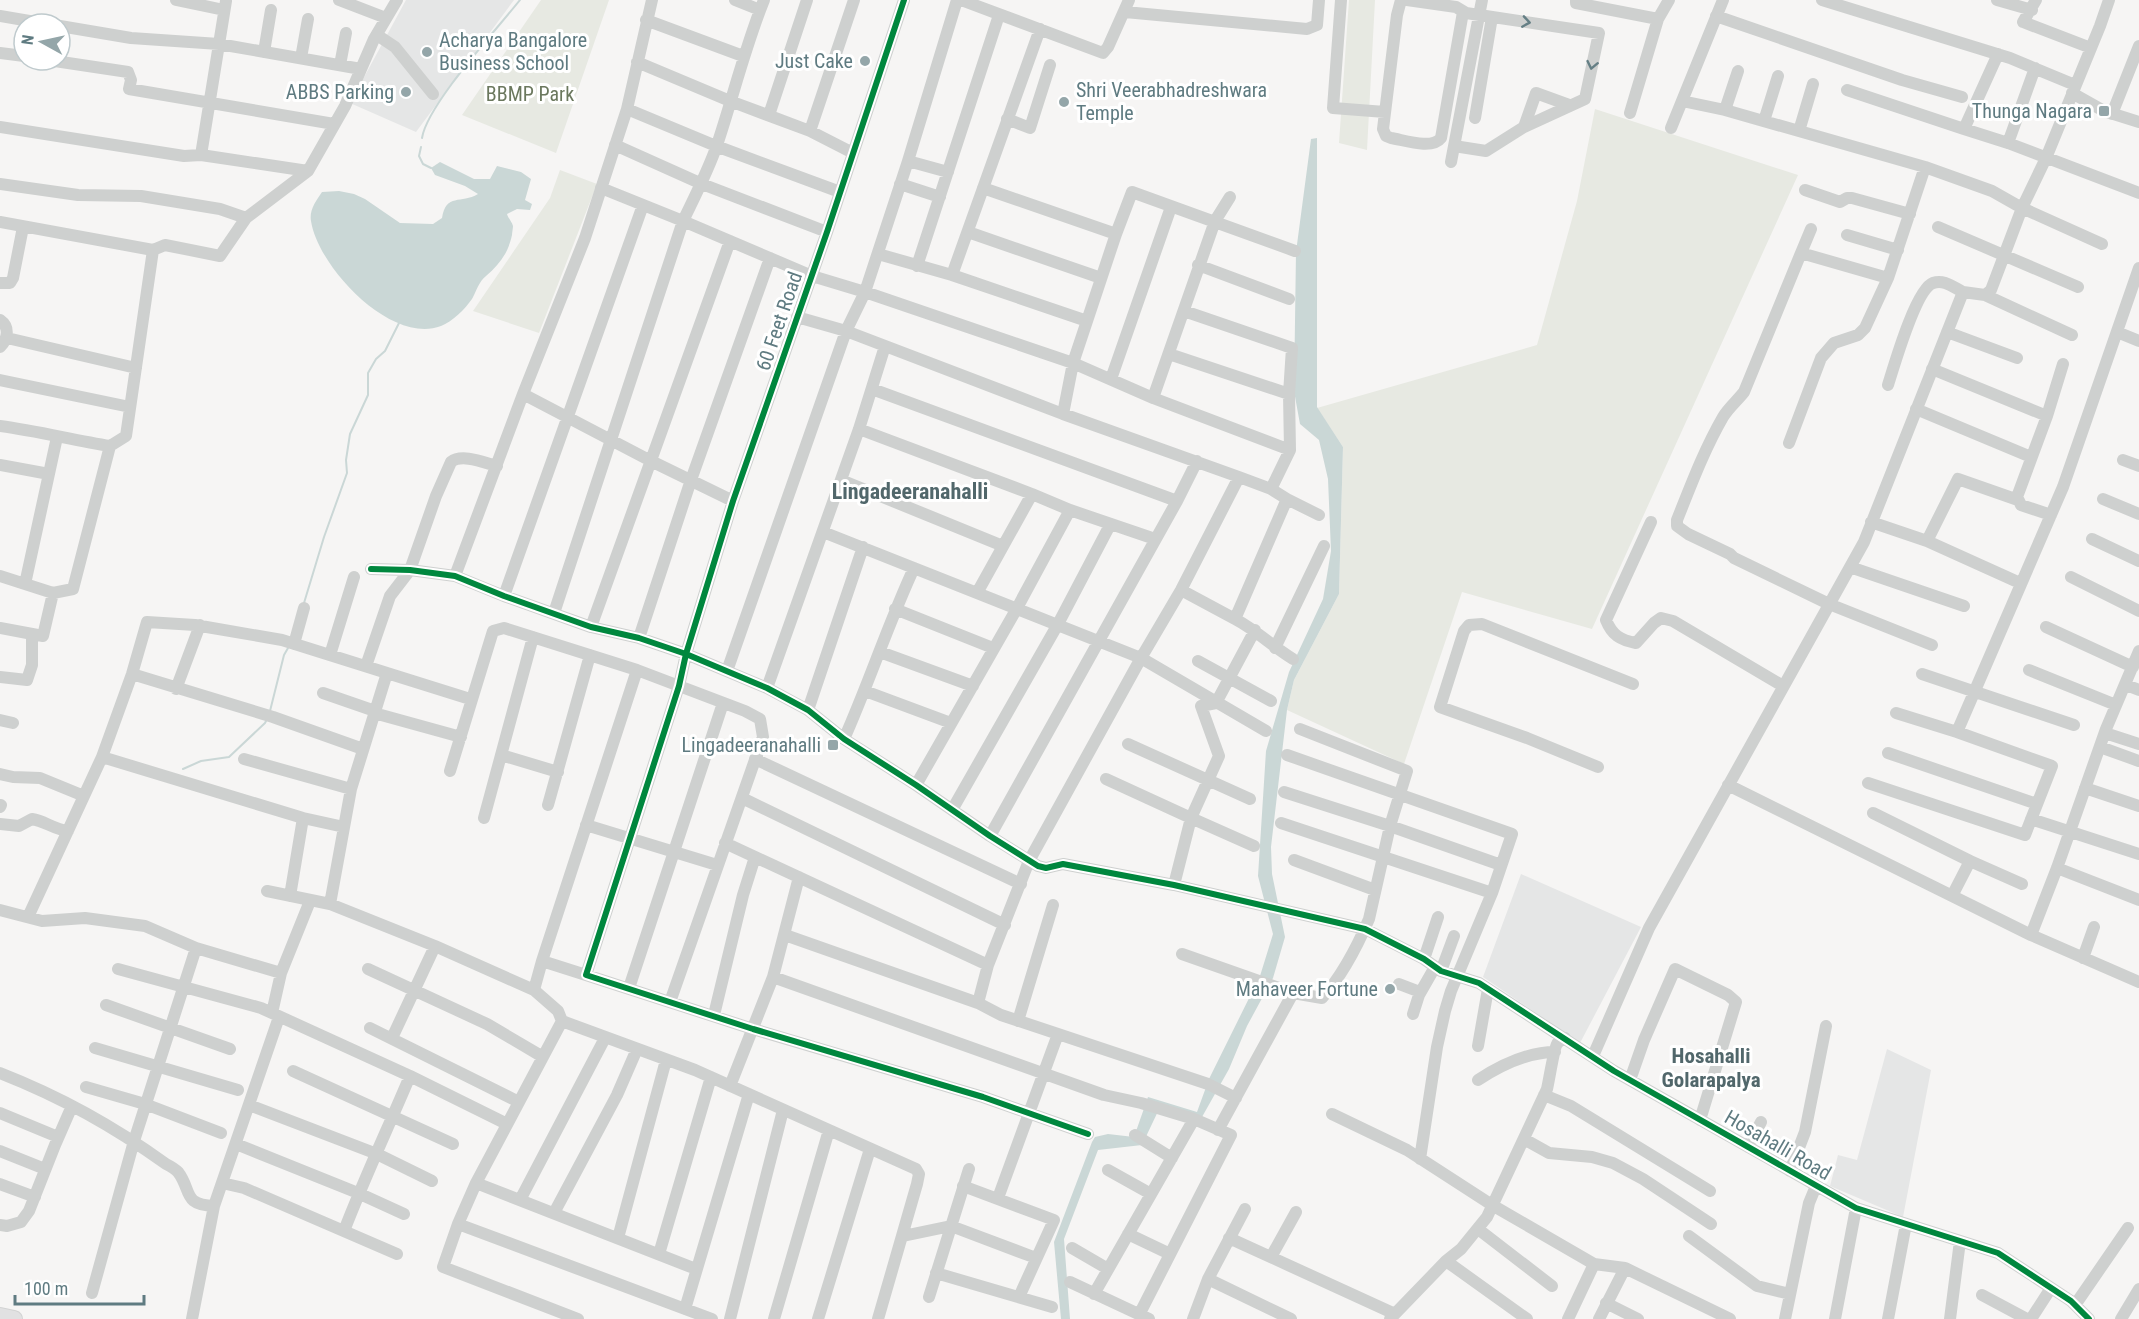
<svg xmlns="http://www.w3.org/2000/svg" width="2139" height="1319" font-family="'Roboto Condensed',sans-serif">
  <rect width="100%" height="100%" fill="#f6f5f4"/>
  <path fill="#e5e6e6" d="M406,0H514L416,132L350,103Z
    M1521,874L1641,927L1580,1043L1483,977Z
    M1887,1049L1931,1070L1903,1217L1830,1186L1838,1155L1857,1160Z"/>
  <path fill="#e7e9e2" d="M541,0H609L556,153L462,115Z
    M1349,0H1375L1367,150L1339,143Z
    M1595,109L1798,175L1592,629L1462,592L1404,764L1287,710L1294,680L1339,594L1343,447L1317,408L1537,345L1577,201Z
    M560,170L597,184L539,333L473,311L550,198Z"/>
  <path fill="#cad7d6" d="M1317,138V407L1343,447L1339,594L1294,680L1287,710L1271,847L1272,874L1285,937L1273,978L1247,1026L1229,1069L1202,1117L1161,1105L1142,1145L1098,1150L1064,1239L1070,1319H1061L1054,1242L1092,1142L1095,1137L1108,1134L1134,1137L1148,1097L1197,1112L1209,1079L1260,976L1273,934L1258,876L1266,751L1289,672L1323,599L1331,551L1328,479L1319,440L1300,424L1294,391L1296,252L1311,139Z
    M440,162L474,179H490L497,166L521,172L531,179L525,200L532,204L530,210L517,209L507,214C508,218 512,222 513,226C513,228 512,233 512,235C508,253 500,264 486,276C479,281 476,292 472,299C465,309 452,322 441,326C391,345 318,267 311,221C309,210 316,201 322,192L339,191L354,194L365,199L400,223L433,224L442,218C446,193 461,204 478,194L465,186L435,175L431,168Z"/>
  <g fill="none" stroke-linecap="round" stroke-linejoin="round">
    <path stroke="#cad7d6" stroke-width="2" d="M422,138C427,105 497,29 520,0
      M421,147L419,156L423,164L431,168
      M304,603L324,537L347,473L346,460L350,434L368,395V373L376,359L385,351L399,323
      M270,711L284,655L288,648
      M183,769L201,761L229,757L265,723L267,719"/>
    <g stroke="#d2d3d3" stroke-width="18">
      <path id="highway" d="M0,1316L14,1319"/>
    </g>
    <path stroke="#ced0cf" stroke-width="12" d="M176,0L224,10
      M339,0L386,18
      M735,0L760,10
      M904,0L827,232L733,501L686,654L679,686L586,975L753,1029L983,1097L1088,1134
      M961,0L1103,53L1108,47L1129,0
      M1341,0L1333,108L1385,112
      M1401,0L1397,15L1383,129L1386,136L1391,138C1404,140 1432,150 1441,138L1463,12
      M1407,0L1456,7L1466,13L1599,33L1585,99L1524,127L1486,151L1454,146
      M1576,0V3L1658,19
      M1822,0L2010,58L2075,85
      M1997,0L2032,10
      M2036,0L2023,22L2091,48
      M226,1L201,155L308,171
      M1125,12L1307,29L1317,25L1319,0
      M0,16L47,24
      M1716,16L1902,80L1962,97
      M646,20L743,56
      M60,26L131,38L219,44L361,69
      M377,35L395,47L433,94
      M264,52L271,10
      M0,53L24,56
      M1998,54L1964,129L2008,143L2139,193
      M301,58L308,19
      M48,60L128,72L131,80L129,89L334,124
      M637,62L730,101L810,131L853,153
      M340,65L346,33
      M1847,90L1964,129
      M2072,93L2104,111L2139,122
      M1682,101L1725,110L1925,167L1992,191L2022,208L2102,244
      M627,109L716,146L840,192
      M1725,110L1738,71
      M1630,113L1658,19L1669,0
      M2112,114L2139,46
      M769,115L807,0
      M1475,118L1492,17
      M1007,119L1030,128L1050,65
      M1764,121L1778,76
      M0,127L184,156L201,155
      M1524,127L1536,93L1569,105
      M1671,128L1723,0
      M810,131L854,0
      M1799,131L1813,84
      M2008,143L2035,68
      M615,145L702,184L827,232
      M908,161L948,172
      M1451,162L1482,0
      M1925,167L1888,278L1801,253L1744,392C1737,401 1729,407 1723,417C1704,450 1691,485 1677,520V526L1688,534L1730,554L1734,558L1829,604L1932,645
      M0,184L78,195L141,196L220,209L246,218
      M900,184L940,197
      M601,188L683,221L812,276L865,292L1073,363L1153,398L1290,450
      M983,188L1116,234
      M1805,190L1840,202L1847,198H1852L1910,214
      M0,222L153,250L126,436L110,446L73,589L53,593L0,576
      M1938,227L2078,287
      M968,232L1101,278
      M1847,235L1898,250
      M153,250L165,245L220,256L246,218L308,171L345,106L374,39L397,0
      M1801,253L1811,229
      M878,254L952,275L1087,321
      M1198,265L1289,299
      M917,266L999,15
      M952,275L1040,29
      M0,283H10L13,278L23,227
      M1985,295L2072,335
      M1184,311L1292,348L1289,394L1290,450L1271,489
      M797,317L846,331L1063,414
      M0,320C10,327 8,339 0,347
      M1947,332L2017,358
      M2117,332L2139,341
      M7,338L136,368
      M1169,354L1289,394
      M1932,369L2047,416L2017,497L2021,505L2051,515
      M1111,379L1171,207
      M0,380L130,407
      M1888,385C1894,366 1916,289 1933,283C1944,279 1953,287 1963,292
      M872,389L1177,501
      M523,394L651,461L733,501
      M1153,398L1215,221L1230,197
      M1916,409L2031,457
      M2047,416L2063,364
      M0,426C37,431 73,440 110,446
      M859,429L1032,494L1070,510L1155,539
      M1789,443L1821,358L1834,343L1858,335L1865,328L1888,278
      M2123,460L2139,466
      M0,465L49,474
      M841,480L1003,546
      M1287,499L1319,515
      M2103,499L2139,514
      M1651,522L1606,620C1612,635 1620,640 1636,643L1654,623L1661,618L1673,621L1783,686
      M1871,522L1927,541L2020,583
      M823,532L1141,658L1266,731
      M2092,539L2139,561
      M1927,541L1958,479L2018,500
      M1850,567L1964,606
      M371,569L410,570L455,576L504,596L591,627L639,638L686,654L767,688L808,710L844,739L916,785L990,836L1038,866L1046,868L1063,864L1174,885L1365,929L1424,959L1441,971L1479,983L1614,1071L1856,1208L1998,1253L2071,1301L2089,1319
      M455,576L523,394L585,238L627,109L652,0
      M2071,577L2139,611
      M25,584L57,437
      M1181,590L1235,619L1287,499L1271,489L1239,477L1063,414L1073,363L1116,234L1132,192L1295,251
      M977,593L1032,494
      M504,596L643,205
      M895,609L993,648
      M554,613L683,221C695,196 708,171 717,145C733,97 745,47 764,0
      M1235,619C1256,630 1272,646 1293,659
      M591,627L730,241
      M2046,627L2133,667
      M0,628L43,636L53,593
      M639,638L691,480L770,258
      M294,644L304,608
      M1275,648L1324,546
      M2139,651L2106,729L2057,868L2031,935L2139,982
      M880,652L973,686
      M330,655L354,577
      M1198,661L1271,701
      M366,666L390,596L410,570L436,496L451,462C462,453 485,463 497,466
      M2029,670L2116,705
      M727,671L846,331L865,292L908,161L957,0
      M387,673L470,699
      M132,674L273,717L363,749
      M1922,674L2074,725
      M0,677L27,680L32,665V634
      M2126,685L2139,690
      M767,688L859,429L885,346
      M176,689L200,625
      M865,691L951,723
      M323,693L375,711
      M808,710L863,547
      M374,713L461,737
      M0,720L13,723
      M1957,732L2063,487L2139,268
      M2105,733L2139,744
      M844,739C869,683 888,624 914,568
      M1128,744L1250,799
      M2100,747L2139,761
      M1888,753L2037,804
      M501,755L558,772
      M1287,755L1512,834L1492,893L1451,991L1445,1011L1437,1047L1420,1159
      M102,757L303,818L344,827
      M244,759L351,789
      M755,759L1021,884
      M1598,767L1527,738L1440,707L1464,631L1469,625L1482,624L1633,684
      M450,771L493,631L504,628L637,670L745,711L760,719L763,737L670,1002
      M0,774L13,777L40,778L84,796
      M1106,779L1191,818L1174,885
      M1868,783L2025,835L2052,766L1957,732L1896,713
      M916,785L1016,610L1070,510
      M1728,785L2031,935
      M2085,788L2139,806
      M1284,792L1390,826L1501,865
      M742,798L1005,925
      M548,805L590,655
      M0,807L1,805
      M952,810L1058,624L1110,525
      M1873,813L1970,861L1952,896
      M484,818L533,637
      M2031,819L2139,854
      M1281,823L1492,893
      M0,824L19,826L32,819C45,821 53,829 68,831
      M586,825L717,865
      M990,836L1177,501L1197,461
      M725,843L988,965
      M1254,846L1191,818L1219,756L1201,706L1216,703L1255,630
      M1294,860L1375,890
      M1970,861L2022,884
      M2057,868L2139,900
      M290,896L303,818
      M330,904L435,946L534,990L558,1011L562,1021
      M0,910L42,921L85,918L145,926L196,948L281,973
      M28,917L102,757L132,674L147,622L195,625L282,640L387,673L351,789L330,904L267,891
      M785,935L978,1003L1001,1015L1208,1084L1236,1098
      M1182,954L1293,993L1322,998C1342,976 1357,947 1369,919L1390,826L1407,771L1300,729
      M2083,958L2094,927
      M1424,959L1438,917
      M118,969L261,1008L410,1076L507,1124
      M368,969L487,1024L543,1057
      M1441,971L1454,936
      M586,975L542,961L637,670
      M773,977L1104,1095L1141,1103L1194,1119
      M1399,984L1420,992
      M629,988L723,703
      M534,990L542,961
      M978,1003L988,965L1029,861L1141,658L1181,590L1239,477
      M106,1005L230,1049
      M272,1013L281,973L310,901
      M1413,1014L1419,995L1435,967
      M714,1015L743,895L755,857
      M1018,1021L1053,905
      M370,1028L519,1102
      M392,1038L435,946
      M1478,1046L1488,989
      M95,1048L238,1090
      M1593,1056L1649,928L1864,542L1963,292L1985,295L1991,290L2022,208L2046,158L2100,26L2109,0
      M293,1071L453,1144
      M0,1073C59,1096 115,1127 166,1164C170,1166 175,1169 178,1172C192,1190 182,1205 214,1206
      M1478,1080C1501,1065 1527,1052 1555,1052
      M1630,1080L1644,1040L1675,969L1728,995L1736,1002L1700,1120
      M730,1086L773,977L799,877
      M86,1087L145,1104L221,1133
      M1544,1095L1571,1106L1710,1191
      M249,1105L377,1154L432,1181
      M0,1113L58,1137
      M1332,1114L1407,1150L1492,1205L1594,1264L1625,1268
      M1218,1130L1293,993
      M1135,1135L1172,1158
      M1524,1139L1549,1153L1592,1157L1613,1163L1643,1179L1711,1224
      M236,1144L358,1193L404,1214
      M1748,1147L1761,1122
      M0,1151L45,1169
      M1108,1170L1151,1194
      M1790,1171L1805,1132L1826,1026
      M222,1183L244,1188L397,1254
      M476,1183L696,1269
      M0,1184L35,1197
      M963,1186L1054,1220L1019,1297
      M998,1198L1058,1034
      M520,1200L605,1038
      M554,1213L617,1095L637,1049
      M458,1224L712,1319
      M0,1225L7,1226L21,1222L29,1211L55,1145L72,1106
      M1478,1229L1552,1286
      M344,1231C364,1179 388,1128 410,1076
      M1128,1234L1170,1254
      M903,1236L951,1226L1036,1258
      M1689,1236L1757,1286L1790,1294
      M618,1238L666,1060
      M1229,1238L1395,1314
      M1072,1248L1108,1269
      M659,1254L711,1077
      M1271,1257L1296,1212
      M1446,1261L1527,1319
      M936,1273L1052,1307
      M1208,1279L1291,1319
      M1070,1282L1149,1319
      M92,1293L134,1141L196,948
      M1094,1294L1194,1119L1231,1135L1139,1315
      M1982,1295L2027,1319
      M929,1297L969,1169
      M1606,1303L1638,1319
      M2075,1305L2128,1228
      M685,1309L749,1094
      M192,1319L214,1206L279,1017
      M578,1319L443,1267L458,1224L476,1183L562,1021L695,1070L916,1169L919,1174L917,1184L878,1319
      M730,1319L783,1110
      M774,1319L829,1130
      M818,1319L870,1149
      M1193,1319L1208,1279L1245,1209
      M1390,1319L1446,1261L1461,1249L1487,1217L1547,1089C1549,1081 1554,1048 1557,1044C1559,1040 1562,1040 1565,1038
      M1568,1319L1594,1264
      M1599,1319L1625,1268L1730,1319
      M1785,1319L1809,1203L1816,1186
      M1835,1319L1856,1208
      M1888,1319L1906,1224
      M1950,1319L1960,1241
      M2031,1319L2051,1288
      M2121,1319L2139,1289"/>
    <use href="#highway" stroke="#e1e1e2" stroke-width="16"/>
    <g stroke="#fff" stroke-width="10">
      <path id="cycleway" d="M904,0L827,232L733,501L686,654L679,686L586,975L753,1029L983,1097L1088,1134
        M371,569L410,570L455,576L504,596L591,627L639,638L686,654L767,688L808,710L844,739L916,785L990,836L1038,866L1046,868L1063,864L1174,885L1365,929L1424,959L1441,971L1479,983L1614,1071L1856,1208L1998,1253L2071,1301L2089,1319"/>
    </g>
    <use href="#cycleway" stroke="#00873e" stroke-width="6"/>
  </g>
  <defs><path id="oneway-chevron" d="M-2-3.5L2.5 0L-2 3.5" fill="none" stroke-width="1.6" stroke-linecap="round" stroke-linejoin="round" transform="scale(1.5)"/></defs>
  <g stroke="#657f85">
    <use href="#oneway-chevron" transform="translate(1526 22) rotate(9)"/>
    <use href="#oneway-chevron" transform="translate(1592 65) rotate(102)"/>
  </g>
  <g fill="#94a6a9" stroke="#fff" stroke-width="2">
    <circle cx="427" cy="52" r="6"/>
    <circle cx="865" cy="61" r="6"/>
    <circle cx="406" cy="92" r="6"/>
    <circle cx="1064" cy="102" r="6"/>
    <rect x="2098" y="105" width="12" height="12" rx="3"/>
    <rect x="827" y="739" width="12" height="12" rx="3"/>
    <circle cx="1390" cy="989" r="6"/>
  </g>
  <g text-anchor="middle" dominant-baseline="central" stroke-width="6" stroke-linejoin="round" paint-order="stroke">
    <g font-size="20" fill="#5f7b81" stroke="#fff" text-anchor="end">
      <text x="439" y="40" text-anchor="start">Acharya Bangalore<tspan x="439" dy="23">Business School</tspan></text>
      <text x="853" y="61">Just Cake</text>
      <text x="1076" y="90" text-anchor="start">Shri Veerabhadreshwara<tspan x="1076" dy="23">Temple</tspan></text>
      <text x="394" y="92">ABBS Parking</text>
      <text x="2092" y="111">Thunga Nagara</text>
      <text x="821" y="745">Lingadeeranahalli</text>
      <text x="1378" y="989">Mahaveer Fortune</text>
    </g>
    <g font-size="20" fill="#6b785e" stroke="#fff">
      <text x="530" y="94">BBMP Park</text>
    </g>
    <g font-size="20" fill="#5f7b81" stroke="#fff">
      <text transform="translate(779 321) rotate(-71)">60 Feet Road</text>
      <text transform="translate(1778 1145) rotate(30)">Hosahalli Road</text>
    </g>
    <g font-size="21" font-weight="bold" fill="#51676b" stroke="#fff">
      <text x="1711" y="1056">Hosahalli<tspan x="1711" dy="24">Golarapalya</tspan></text>
    </g>
    <g font-size="22" font-weight="bold" fill="#51676b" stroke="#fff">
      <text x="910" y="491">Lingadeeranahalli</text>
    </g>
  </g>
  <g transform="translate(42 42) rotate(278)"><circle r="28" fill="#ffffff" stroke="#bfcacd" stroke-width="1.5"/>
  <path d="M0-4.5L10 22L0 15L-10 22Z" fill="#94a6a9"/>
  <text y="-9" font-size="16" font-weight="bold" text-anchor="middle" fill="#5f7b81">N</text>
  </g>
  <path d="M15 1295v9h129v-9" fill="none" stroke="#5f7b81" stroke-width="3"/>
  <text x="24" y="1295" font-size="18" fill="#5f7b81" stroke="#ffffff" stroke-width="4.5" paint-order="stroke">100 m</text>
</svg>
